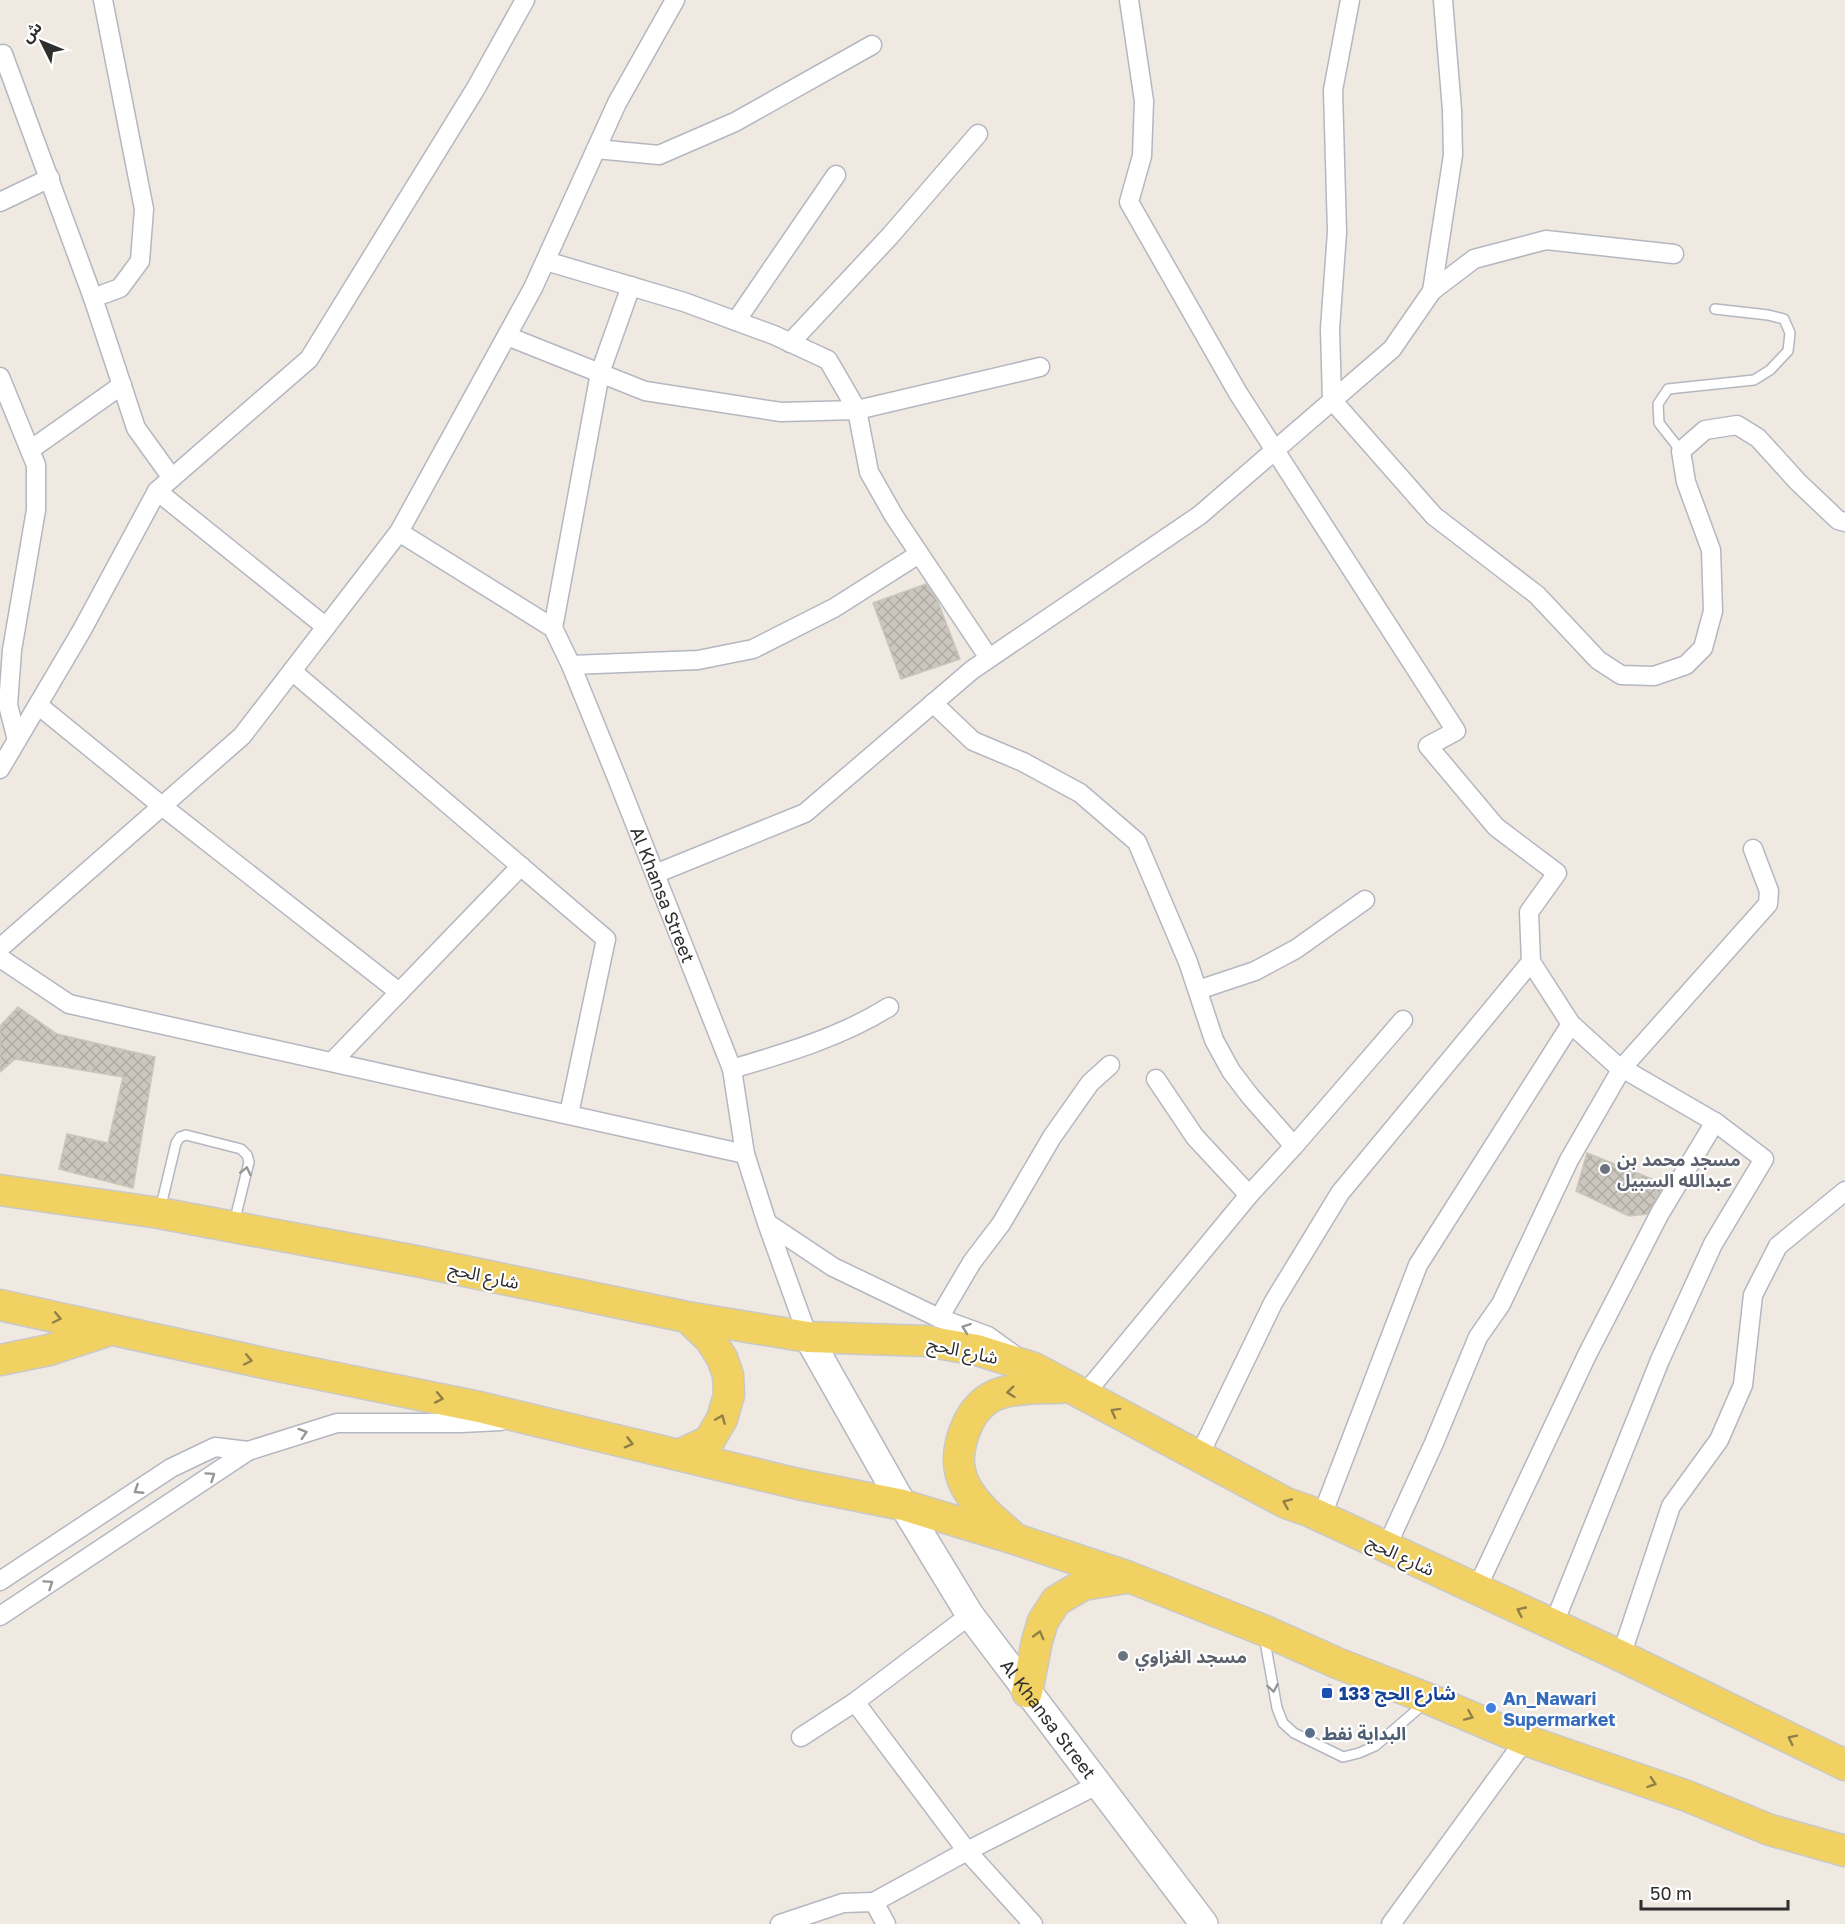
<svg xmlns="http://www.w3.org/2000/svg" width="1845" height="1924" font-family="'Golos Text','Noto Sans Arabic',sans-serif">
  <defs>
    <pattern id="building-cross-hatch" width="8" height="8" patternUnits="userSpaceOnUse" patternTransform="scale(1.5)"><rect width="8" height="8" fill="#cbc7bf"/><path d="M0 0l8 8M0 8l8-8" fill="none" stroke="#afaba4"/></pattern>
  </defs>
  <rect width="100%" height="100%" fill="#efe9e1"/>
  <path fill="url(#building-cross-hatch)" stroke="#cbc5ba" stroke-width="1.5" d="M926,584L938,602L960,659L901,679L873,603Z
    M18,1007L57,1034L155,1057L133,1188L59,1169L67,1134L108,1143L123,1077L15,1059L0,1072V1026Z
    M1587,1153L1665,1184L1647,1214L1629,1216L1576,1191Z"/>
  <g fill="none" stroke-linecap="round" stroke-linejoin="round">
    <g stroke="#b4b7c1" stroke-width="12">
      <path id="lane" d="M1681,451L1659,423L1658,404L1668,389L1754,380L1770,370L1788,351L1790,333L1784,319L1768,315L1715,309
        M160,1210L176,1143L180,1137L186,1135L241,1149L247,1155L249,1162L234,1223
        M1264,1636L1277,1708L1283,1723L1294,1733L1343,1757L1359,1753L1375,1746L1425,1703"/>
    </g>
    <g stroke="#b4b7c1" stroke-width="21">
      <g id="street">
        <path d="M1129,0L1144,101L1142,156L1129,202L1238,393L1456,731L1428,746L1496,827L1557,873L1529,912L1531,962L1571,1024L1615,1064L1715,1122L1764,1159L1713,1244L1660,1360L1553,1626"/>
        <path d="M1350,0L1333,90L1337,232L1330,329L1332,400L1434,516L1537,595L1598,660L1621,675L1654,676L1686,665L1703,648L1713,611L1711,550L1686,482L1681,451L1705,430L1737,425L1758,438L1798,482L1838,520L1845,522"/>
        <path d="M3,54L93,298L136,428L172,478"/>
        <path d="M596,149L659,155L735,122L872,45"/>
        <path d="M0,202L50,178"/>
        <path d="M546,261L684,302L774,335L828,360L857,410L869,472L894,516L989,658"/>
        <path d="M1432,291L1453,155L1452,110L1443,0"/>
        <path d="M93,298L120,288L140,261L144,209L103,0"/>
        <path d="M736,321L836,175"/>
        <path d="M507,336L645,391L781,412L857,410L1040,367"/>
        <path d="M790,343L890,236L978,134"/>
        <path d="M0,377L36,465V510L12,650L8,705L17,740"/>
        <path d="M30,450L122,385"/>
        <path d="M157,491L326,627"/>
        <path id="s1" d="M399,532L553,628L571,665L617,778L732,1069L745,1154L767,1223L808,1337"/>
        <path d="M553,628L600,373L631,286"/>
        <path d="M571,665L698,660L753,649L834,608L919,554"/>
        <path d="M292,671L606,939L569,1114"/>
        <path d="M933,703L973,741L1023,762L1080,793L1137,842L1188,962L1214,1040L1231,1071L1250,1096L1294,1146L1403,1020"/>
        <path d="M38,705L162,806L399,992"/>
        <path d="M0,769L82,630L157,491L309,359L476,88L525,0"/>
        <path d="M655,874L805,813L972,670L1200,515L1392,349L1432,291L1474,259L1546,240L1674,254"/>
        <path d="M0,948L242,736L399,532L533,288L617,103L675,0"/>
        <path d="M0,958L69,1004L745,1154"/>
        <path d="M1198,990L1255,971L1296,949L1365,900"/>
        <path d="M332,1062L521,866"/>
        <path d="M732,1069C786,1053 841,1037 889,1007"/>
        <path d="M1156,1079L1195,1137L1249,1195"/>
        <path d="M767,1223L833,1267L939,1318L988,1336L1013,1354"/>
        <path d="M939,1318L972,1262L1001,1224L1052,1137L1090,1083L1110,1065"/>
        <path d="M1084,1395L1249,1195L1294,1146"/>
        <path d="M1199,1456L1273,1303L1340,1193L1531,962"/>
        <path d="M1321,1518L1418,1265L1571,1024"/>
        <path d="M1386,1548L1434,1443L1478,1337L1501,1304L1569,1160L1622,1068L1768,904L1769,891L1753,849"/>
        <path d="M0,1581L171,1468L215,1447L248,1451"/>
        <path d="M1476,1590L1587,1355L1660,1213L1715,1122"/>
        <path d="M0,1616L248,1451L337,1423H461L501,1421"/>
        <path d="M1621,1656L1671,1506L1719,1440L1743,1385L1753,1295L1778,1246L1845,1191"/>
        <path d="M855,1702L967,1851L1033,1924"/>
        <path d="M801,1737L855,1702L970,1615"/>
        <path d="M780,1924L843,1903L874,1902"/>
        <path d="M886,1924L874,1902L967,1851L1097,1785"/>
        <path d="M1391,1924L1525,1740"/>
      </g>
    </g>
    <g stroke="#b4b7c1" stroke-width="30">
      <g id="secondary">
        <path id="s2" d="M808,1337L903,1505L970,1615L1204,1924"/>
      </g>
    </g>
    <g stroke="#c9c9c9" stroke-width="33">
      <path id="primary" d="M0,1190L159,1213L416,1261L687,1317L808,1337L926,1341L977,1350L1034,1368L1286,1503L1309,1511L1621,1656L1845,1765
        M0,1305L273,1365L479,1407L798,1484L903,1505L1018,1540L1129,1577L1263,1630L1337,1663L1429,1699L1525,1740L1687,1796L1770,1830L1845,1851
        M0,1360L49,1350L110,1330
        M679,1455L709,1441L722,1419L729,1395L728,1375L722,1358L710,1339L687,1317
        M1011,1535C973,1502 943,1477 968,1423C974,1410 986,1397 1001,1393C1022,1387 1048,1389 1070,1387
        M1027,1692L1037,1641L1043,1621L1056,1601L1083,1585L1126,1578"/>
    </g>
    <path stroke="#c9c9c9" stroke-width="4" stroke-dasharray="4.5 3" stroke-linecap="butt" d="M1327,1693L1330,1684"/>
    <use href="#lane" stroke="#fff" stroke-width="9"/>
    <use href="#street" stroke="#fff" stroke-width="18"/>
    <use href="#secondary" stroke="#fff" stroke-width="27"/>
    <use href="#primary" stroke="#f2d163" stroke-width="30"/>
  </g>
  <defs><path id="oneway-chevron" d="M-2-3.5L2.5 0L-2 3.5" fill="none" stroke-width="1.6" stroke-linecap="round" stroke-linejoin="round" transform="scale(1.5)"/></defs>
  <g stroke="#969696">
    <use href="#oneway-chevron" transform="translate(246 1171) rotate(-77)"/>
    <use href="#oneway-chevron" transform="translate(966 1328) rotate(-160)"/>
    <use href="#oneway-chevron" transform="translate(303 1433) rotate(-18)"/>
    <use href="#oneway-chevron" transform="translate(211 1476) rotate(-34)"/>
    <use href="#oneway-chevron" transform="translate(138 1490) rotate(147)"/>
    <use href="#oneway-chevron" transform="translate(49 1584) rotate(-34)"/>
    <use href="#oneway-chevron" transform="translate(1273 1688) rotate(80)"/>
  </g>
  <g stroke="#908048">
    <use href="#oneway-chevron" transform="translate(57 1318) rotate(12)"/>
    <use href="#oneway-chevron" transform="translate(248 1360) rotate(12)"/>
    <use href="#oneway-chevron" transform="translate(1011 1392) rotate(174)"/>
    <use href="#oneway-chevron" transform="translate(439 1398) rotate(11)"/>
    <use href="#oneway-chevron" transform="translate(1115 1412) rotate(-151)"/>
    <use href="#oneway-chevron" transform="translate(721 1419) rotate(-67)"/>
    <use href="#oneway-chevron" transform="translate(629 1443) rotate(14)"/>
    <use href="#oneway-chevron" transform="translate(1287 1503) rotate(-157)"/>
    <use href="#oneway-chevron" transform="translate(1521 1611) rotate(-155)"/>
    <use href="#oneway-chevron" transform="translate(1039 1635) rotate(-75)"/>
    <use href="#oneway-chevron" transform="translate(1469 1716) rotate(23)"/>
    <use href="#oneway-chevron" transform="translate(1792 1739) rotate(-154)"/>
    <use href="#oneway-chevron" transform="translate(1652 1783) rotate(19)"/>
  </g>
  <g fill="#6b7280" stroke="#fff" stroke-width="2">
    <circle cx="1605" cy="1169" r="6"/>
    <circle cx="1123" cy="1656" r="6"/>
  </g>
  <rect fill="#1a4fb4" stroke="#fff" stroke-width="2" x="1321" y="1687" width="12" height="12" rx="3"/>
  <circle fill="#3f7fe0" stroke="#fff" stroke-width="2" cx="1491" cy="1708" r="6"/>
  <circle fill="#5c6f8a" stroke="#fff" stroke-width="2" cx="1310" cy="1733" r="6"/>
  <g text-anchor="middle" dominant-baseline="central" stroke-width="4.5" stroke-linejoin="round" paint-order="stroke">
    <g font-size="18" fill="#2e2e2e" stroke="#fff">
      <text stroke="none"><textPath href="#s1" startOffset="470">Al Khansa Street</textPath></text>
      <text transform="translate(484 1275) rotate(12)">شارع الحج</text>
      <text transform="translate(963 1350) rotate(12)">شارع الحج</text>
      <text transform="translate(1401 1555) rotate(25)">شارع الحج</text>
      <text stroke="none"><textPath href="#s2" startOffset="452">Al Khansa Street</textPath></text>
    </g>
    <g font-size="18" font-weight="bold" fill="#5b616d" stroke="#fff" text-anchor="start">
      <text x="1617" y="1159">مسجد محمد بن<tspan x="1617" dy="21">عبدالله السبيل</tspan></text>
      <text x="1135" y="1656">مسجد الغزاوي</text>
    </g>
    <g font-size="18" font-weight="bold" fill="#164399" stroke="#fff" text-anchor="start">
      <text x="1339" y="1693">شارع الحج 133</text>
    </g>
    <g font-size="18" font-weight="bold" fill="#366cbe" stroke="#fff" text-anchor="start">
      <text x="1503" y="1698">An_Nawari<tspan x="1503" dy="21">Supermarket</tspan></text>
    </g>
    <g font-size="18" font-weight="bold" fill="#4e5e75" stroke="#fff" text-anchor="start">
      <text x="1322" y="1733">البداية نفط</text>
    </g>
  </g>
  <g transform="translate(42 42) rotate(313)" stroke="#ffffff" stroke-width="4.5" paint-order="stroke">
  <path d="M0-4.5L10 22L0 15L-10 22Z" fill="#2e2e2e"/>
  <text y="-9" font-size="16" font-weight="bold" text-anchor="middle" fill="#2e2e2e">ش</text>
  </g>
  <path d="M1641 1900v9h147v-9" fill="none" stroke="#2e2e2e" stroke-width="3"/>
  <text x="1650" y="1900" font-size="18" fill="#2e2e2e" stroke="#ffffff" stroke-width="4.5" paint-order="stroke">50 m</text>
</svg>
